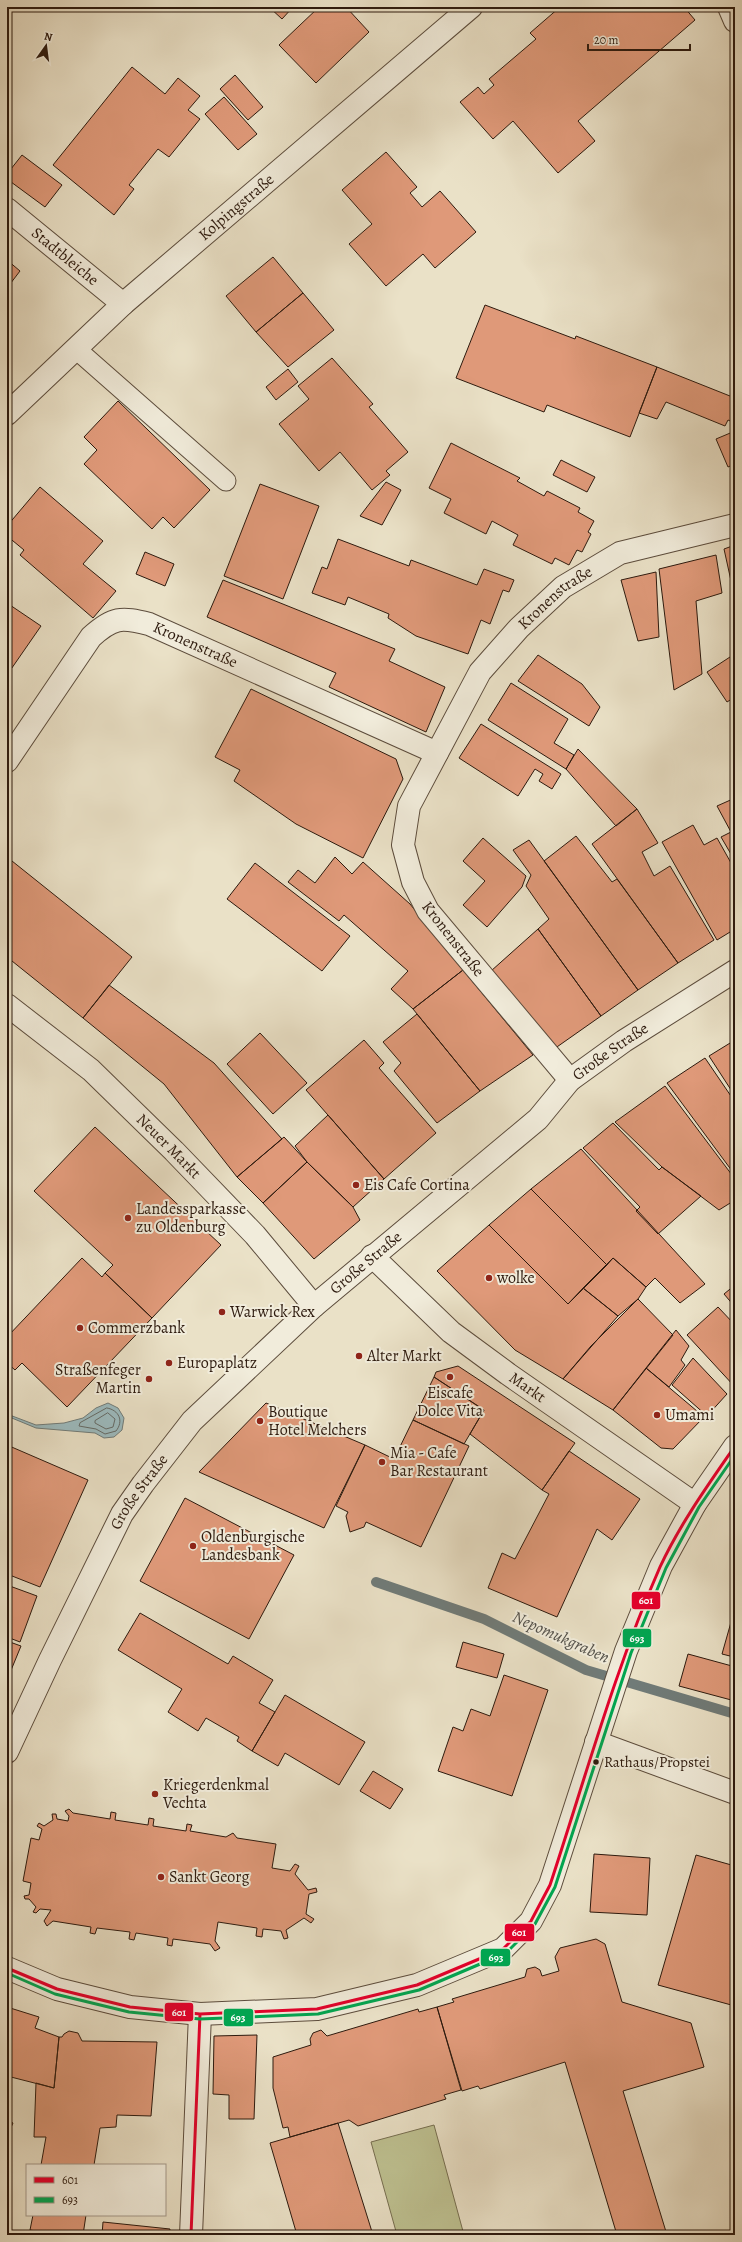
<svg xmlns="http://www.w3.org/2000/svg" width="742" height="2242" font-family="Alegreya,serif">
  <rect width="100%" height="100%" fill="#eae1c7"/>
  <filter id="stains"><feTurbulence type="fractalNoise" baseFrequency=".005" numOctaves="4"/><feColorMatrix values="0 0 0 0 .2 0 0 0 0 .09 0 0 0 0 .02 0 0 0 .5 -.17"/></filter>
  <radialGradient id="worn" r=".72"><stop offset=".6" stop-color="#630" stop-opacity="0"/><stop offset="1" stop-color="#630" stop-opacity=".3"/></radialGradient>
  <path fill="#bec191" stroke="#766e50" d="M434,2125L464,2235H397L371,2142Z"/>
  <path fill="#9cbbbf" stroke="#707b78" d="M108,1403L118,1408L124,1418L122,1430L114,1437L104,1438L95,1433L36,1428L7,1416V1414L36,1425L64,1423L83,1418L96,1408Z"/>
  <g fill="none" stroke-linecap="round" stroke-linejoin="round">
    <path stroke="#646a66" stroke-width="1" d="M107,1408C119,1410 124,1421 116,1431L105,1434L96,1429L79,1426L80,1423Z
      M108,1413L115,1419L113,1427L106,1429L95,1423V1421Z"/>
    <path stroke="#707b78" stroke-width="10" d="M376,1582L484,1619L586,1670L735,1714"/>
  </g>
  <path fill="#df9979" stroke="#2d1a0e" d="M269,7H293L282,19Z
    M319,7H346L369,32L316,83L279,45Z
    M560,7L577,9L579,7H684L695,20L578,121L595,141L558,173L513,121L493,139L460,102L478,87L484,94L494,85L489,79L536,39L530,33Z
    M132,67L165,94L178,78L200,96L188,110L200,119L169,157L158,149L129,185L134,189L114,215L53,165Z
    M235,75L263,107L248,120L220,89Z
    M224,97L257,134L238,150L205,114Z
    M386,152L417,187L410,193L422,207L440,191L476,232L435,268L423,254L386,286L349,244L372,224L342,190Z
    M22,155L62,185L45,207L7,179V174Z
    M273,257L303,293L256,332L226,296Z
    M7,260L20,271L7,288Z
    M303,293L334,330L288,367L256,332Z
    M485,305L575,339L576,336L657,367L630,437L547,405L544,412L456,378Z
    M332,358L373,404L369,407L408,452L386,471L390,475L372,490L340,452L319,471L279,424L309,399L298,386Z
    M657,367L735,398V423L728,420L725,426L666,402L657,419L639,413Z
    M288,369L298,382L276,400L266,387Z
    M118,401L210,490L174,528L163,517L152,529L84,464L97,450L84,437Z
    M735,431V464L728,467L716,439Z
    M451,443L520,478L517,481L544,496L547,491L580,508L578,512L594,521L588,532L591,534L582,552L577,550L569,565L555,558L552,564L513,545L518,535L492,521L486,534L444,513L451,499L429,488Z
    M561,460L595,477L587,492L553,475Z
    M386,482L401,490L382,525L360,516Z
    M260,484L319,506L283,599L224,576Z
    M40,487L103,541L83,564L116,591L93,618L20,555L24,550L7,536V526Z
    M338,539L409,566L411,560L477,585L484,569L514,580L509,592L503,590L490,624L481,620L468,654L416,636L388,618L389,614L348,597L345,605L312,593L322,567L327,569Z
    M735,545V599L724,549Z
    M145,552L174,564L165,586L136,574Z
    M716,555L722,593L696,601L702,674L674,690L659,569Z
    M656,572L659,637L638,641L621,580Z
    M223,580L395,649L389,661L445,687L426,732L329,687L336,673L207,617Z
    M7,603L41,626L7,675Z
    M538,655L582,684L600,707L589,726L518,681Z
    M730,657L735,658V697L727,702L707,672Z
    M511,683L568,719L554,743L574,755L566,769L488,720Z
    M251,689L396,759L403,779L363,858L296,824L234,781L240,770L215,757Z
    M481,724L561,774L552,789L539,781L543,774L535,769L518,796L459,758Z
    M578,749L637,809L616,826L566,769Z
    M735,798V861L721,837L731,832L717,806Z
    M637,809L658,843L642,852L654,876L670,866L714,940L678,963L592,844Z
    M693,825L704,845L717,838L735,870V929L717,940L662,842Z
    M576,836L612,882L617,879L678,963L638,990L544,861Z
    M483,838L526,876L522,887L487,927L463,905L485,881L463,861Z
    M529,840L638,990L601,1016L538,929L549,919L526,886L531,875L513,850Z
    M7,857L132,957L83,1018L7,957Z
    M335,857L352,874L363,862L410,904L463,970L413,1009L391,989L408,971L344,915L339,921L288,882L298,870L315,883Z
    M255,863L350,936L322,971L227,899Z
    M538,929L601,1016L554,1049L491,971Z
    M463,970L533,1055L480,1091L413,1009Z
    M109,985L214,1063L282,1139L237,1177L164,1084L83,1018Z
    M417,1014L480,1091L437,1123L394,1071L401,1063L383,1042Z
    M260,1033L307,1083L273,1114L227,1064Z
    M364,1040L384,1063L379,1068L436,1133L384,1179L306,1090Z
    M735,1040V1096L709,1056Z
    M705,1058L735,1102V1175L667,1083Z
    M665,1086L735,1179V1200L719,1210L662,1167L615,1122Z
    M328,1115L384,1179L353,1207L307,1162L295,1146Z
    M613,1123L659,1170L662,1167L701,1196L658,1234L636,1211L640,1207L583,1148Z
    M95,1127L221,1245L152,1318L105,1273L113,1265L34,1191Z
    M284,1137L307,1162L263,1203L237,1177Z
    M581,1149L705,1284L680,1303L655,1278L646,1287L613,1258L607,1265L531,1189Z
    M307,1162L353,1207L360,1220L314,1259L263,1203Z
    M531,1189L607,1265L568,1304L489,1225Z
    M489,1225L568,1304L583,1288L618,1316L563,1379L515,1350L437,1271Z
    M82,1258L102,1277L105,1273L152,1318L67,1407L22,1363L15,1370L7,1363V1337Z
    M613,1258L646,1287L638,1299L618,1316L583,1288Z
    M735,1285V1307L724,1294Z
    M638,1299L673,1335L613,1410L563,1379L591,1346Z
    M718,1307L735,1325V1387L687,1335Z
    M676,1330L689,1346L681,1360L685,1365L669,1387L646,1368Z
    M693,1358L727,1394L707,1416L672,1385Z
    M458,1366L575,1443L542,1490L470,1434L484,1410L434,1377L436,1372Z
    M646,1368L704,1417L673,1449L661,1448L613,1410Z
    M434,1377L484,1410L464,1444L413,1420Z
    M266,1403L365,1445L324,1528L199,1472Z
    M413,1420L469,1446L421,1547L366,1522L364,1527L350,1532L346,1516L348,1512L336,1506L365,1445L394,1459Z
    M7,1445L88,1480L40,1587L7,1574Z
    M569,1451L640,1499L612,1540L597,1529L557,1617L488,1588L502,1553L515,1559L549,1494L542,1490Z
    M185,1498L294,1555L249,1639L140,1581Z
    M7,1585L37,1596L20,1642L7,1637Z
    M735,1608V1701L679,1686L688,1654L732,1666L734,1657L722,1654Z
    M140,1613L228,1664L233,1656L273,1680L259,1703L275,1712L252,1751L237,1741L239,1737L206,1718L198,1731L168,1712L182,1689L118,1650Z
    M7,1641L21,1646L7,1680Z
    M463,1642L504,1654L497,1678L456,1667Z
    M504,1675L548,1690L512,1796L438,1771L453,1727L463,1731L471,1709L490,1716Z
    M285,1695L365,1742L339,1785L285,1753L278,1766L252,1751Z
    M373,1771L403,1789L390,1809L360,1791Z
    M69,1809L73,1813L110,1819L111,1812L116,1813L115,1820L148,1825L149,1818L154,1819L153,1826L186,1831L187,1824L192,1825L190,1831L226,1837L233,1833L237,1838L276,1844L272,1868L290,1871L295,1864L299,1866L295,1874L308,1890L316,1888L317,1892L309,1894L306,1914L314,1919L311,1923L304,1918L286,1930L288,1938L284,1939L281,1931L263,1929L262,1937L256,1936L257,1928L218,1922L215,1941L220,1948L215,1951L210,1944L173,1939L172,1946L167,1945L168,1938L136,1933L134,1940L129,1939L130,1932L97,1928L95,1934L90,1933L91,1927L53,1921L47,1926L44,1921L51,1910L40,1909L36,1913L33,1912L36,1907L29,1899H25L24,1896L29,1895L31,1883L23,1881L31,1838L39,1840L42,1829L37,1826L39,1823L44,1826L53,1820L52,1814H56L57,1819L68,1821L69,1816L65,1811Z
    M594,1854L650,1858L647,1915L590,1912Z
    M696,1855L735,1866V2006L658,1985Z
    M596,1939L605,1944L622,2002L691,2023L704,2067L623,2091L667,2235H617L565,2062L480,2089L478,2086L462,2091L437,2007L454,2002L452,1999L525,1977L527,1969L535,1967L540,1970L542,1976L559,1971L555,1957L560,1948Z
    M7,2007L39,2017L35,2028L59,2037L54,2088L7,2076Z
    M437,2007L461,2090L444,2095L446,2099L358,2126L349,2120L290,2137L288,2127L283,2128L273,2088V2057L311,2045L310,2039L313,2033L321,2030L327,2036L418,2009L419,2012Z
    M69,2031L78,2033L82,2041L157,2042L151,2116L117,2115L116,2127L100,2128L94,2165H41L46,2137H34L36,2083L54,2088L59,2037H62L64,2034Z
    M257,2035L254,2119H229V2095L213,2094L214,2036Z
    M7,2110L11,2111L7,2119Z
    M7,2120L13,2123L7,2136Z
    M338,2123L373,2235H295H297L270,2143Z
    M33,2215H86L83,2235H60L30,2230Z
    M103,2222L170,2229L169,2235H102Z
    M7,2230L24,2235H7Z"/>
  <g fill="none" stroke-linecap="round" stroke-linejoin="round">
    <g stroke="#5c4c3c" stroke-width="21">
      <path id="service" d="M76,349L226,481"/>
    </g>
    <g stroke="#5c4c3c" stroke-width="24">
      <g id="minor">
        <path d="M729,7L735,21"/>
        <path id="s1" d="M7,209L123,304"/>
        <path id="s2" d="M7,761L91,637C113,617 121,617 149,624L437,753"/>
        <path id="s3" d="M7,1005L91,1070L174,1151L255,1235L314,1306"/>
        <path id="s4" d="M570,1080L428,911L413,882L403,845L409,806L480,672L519,628L563,587L620,553L735,525"/>
        <path id="s5" d="M372,1256L451,1332L508,1374L695,1504"/>
        <path d="M596,1742L735,1793"/>
        <path id="s6" d="M7,1752L50,1660L122,1514L143,1484L192,1421L314,1306L538,1119L570,1080L624,1041L735,971"/>
        <path d="M191,2235L200,2014"/>
      </g>
    </g>
    <g stroke="#5c4c3c" stroke-width="24">
      <g id="tertiary">
        <path id="s7" d="M7,414L123,304L471,7"/>
        <path d="M7,1968L57,1989L130,2007L200,2014L317,2009L417,1985L503,1949L531,1921L550,1885L626,1651L661,1566L695,1504L735,1446"/>
      </g>
    </g>
    <use href="#service" stroke="#f1ecdb" stroke-width="19"/>
    <use href="#minor" stroke="#f1ecdb" stroke-width="22"/>
    <use href="#tertiary" stroke="#f1ecdb" stroke-width="22"/>
    <g stroke="#f1ecdb" stroke-width="6">
      <path id="bus-1" d="M7,1968L57,1989L130,2007L200,2014L317,2009L417,1985L503,1949L531,1921L550,1885C585,1779 615,1669 660,1567C680,1524 708,1485 735,1446
        M191,2235L200,2014"/>
    </g>
    <g stroke="#f1ecdb" stroke-width="6">
      <path id="bus-2" d="M7,1973L55,1994L129,2012L200,2019L318,2014L419,1990L506,1953L535,1924L555,1887L631,1653L666,1568L699,1507L735,1455"/>
    </g>
    <use href="#bus-1" stroke="#e4002b" stroke-width="3"/>
    <use href="#bus-2" stroke="#00a651" stroke-width="3"/>
  </g>
  <g fill="#8f2418" stroke="#f1ecdb" stroke-width="1.5">
    <circle cx="356" cy="1185" r="4"/>
    <circle cx="128" cy="1218" r="4"/>
    <circle cx="489" cy="1278" r="4"/>
    <circle cx="222" cy="1312" r="4"/>
    <circle cx="80" cy="1328" r="4"/>
    <circle cx="359" cy="1356" r="4"/>
    <circle cx="169" cy="1363" r="4"/>
    <circle cx="450" cy="1377" r="4"/>
    <circle cx="149" cy="1379" r="4"/>
    <circle cx="657" cy="1415" r="4"/>
    <circle cx="260" cy="1421" r="4"/>
    <circle cx="382" cy="1462" r="4"/>
    <circle cx="193" cy="1546" r="4"/>
    <circle cx="155" cy="1794" r="4"/>
    <circle cx="161" cy="1877" r="4"/>
  </g>
  <circle fill="#2d1a0e" stroke="#f1ecdb" stroke-width="1.5" cx="596" cy="1762" r="3.5"/>
  <g text-anchor="middle" dominant-baseline="central" stroke-width="4" stroke-linejoin="round" paint-order="stroke">
    <g font-size="15" fill="#2d1a0e" stroke="#f1ecdb" text-anchor="start">
      <text x="604" y="1762">Rathaus/Propstei</text>
    </g>
    <g font-size="16" fill="#2d1a0e" stroke="#f1ecdb">
      <text stroke="none"><textPath href="#s7" startOffset="309">Kolpingstraße</textPath></text>
      <text stroke="none"><textPath href="#s1" startOffset="75">Stadtbleiche</textPath></text>
      <text stroke="none"><textPath href="#s4" startOffset="589">Kronenstraße</textPath></text>
      <text stroke="none"><textPath href="#s2" startOffset="264">Kronenstraße</textPath></text>
      <text transform="translate(453 939) rotate(52)">Kronenstraße</text>
      <text stroke="none"><textPath href="#s6" startOffset="940">Große Straße</textPath></text>
      <text stroke="none"><textPath href="#s3" startOffset="215">Neuer Markt</textPath></text>
      <text stroke="none"><textPath href="#s6" startOffset="616">Große Straße</textPath></text>
      <text stroke="none"><textPath href="#s5" startOffset="204">Markt</textPath></text>
      <text stroke="none"><textPath href="#s6" startOffset="292">Große Straße</textPath></text>
    </g>
    <g font-size="16" fill="#2d1a0e" stroke="#f1ecdb" text-anchor="start">
      <text x="364" y="1185">Eis Cafe Cortina</text>
      <text x="136" y="1209">Landessparkasse<tspan x="136" dy="18">zu Oldenburg</tspan></text>
      <text x="497" y="1278">wolke</text>
      <text x="230" y="1312">Warwick Rex</text>
      <text x="88" y="1328">Commerzbank</text>
      <text x="367" y="1356">Alter Markt</text>
      <text x="177" y="1363">Europaplatz</text>
      <text x="141" y="1370" text-anchor="end">Straßenfeger<tspan x="141" dy="18">Martin</tspan></text>
      <text x="450" y="1393" text-anchor="middle">Eiscafe<tspan x="450" dy="18">Dolce Vita</tspan></text>
      <text x="268" y="1412">Boutique<tspan x="268" dy="18">Hotel Melchers</tspan></text>
      <text x="665" y="1415">Umami</text>
      <text x="390" y="1453">Mia - Cafe<tspan x="390" dy="18">Bar Restaurant</tspan></text>
      <text x="201" y="1537">Oldenburgische<tspan x="201" dy="18">Landesbank</tspan></text>
      <text x="163" y="1785">Kriegerdenkmal<tspan x="163" dy="18">Vechta</tspan></text>
      <text x="169" y="1877">Sankt Georg</text>
    </g>
    <g font-size="17" font-style="italic" fill="#54524c" stroke="#f1ecdb">
      <text transform="translate(561 1637) rotate(24)">Nepomukgraben</text>
    </g>
  </g>
  <g stroke="#f1ecdb" stroke-width="1.5">
    <rect x="631" y="1591" width="30" height="19" rx="4" fill="#e4002b"/>
    <rect x="622" y="1628" width="30" height="20" rx="4" fill="#00a651"/>
    <rect x="504" y="1923" width="31" height="19" rx="4" fill="#e4002b"/>
    <rect x="480" y="1948" width="31" height="19" rx="4" fill="#00a651"/>
    <rect x="164" y="2002" width="30" height="20" rx="4" fill="#e4002b"/>
    <rect x="223" y="2008" width="31" height="19" rx="4" fill="#00a651"/>
  </g>
  <g font-size="11" text-anchor="middle" font-weight="bold" fill="#fff">
    <text x="646" y="1604">601</text>
    <text x="637" y="1642">693</text>
    <text x="519" y="1936">601</text>
    <text x="496" y="1961">693</text>
    <text x="179" y="2016">601</text>
    <text x="238" y="2021">693</text>
  </g>
  <rect width="742" height="2242" fill="none" stroke="#eae1c7" stroke-width="24"/>
  <rect x="8" y="8" width="726" height="2226" fill="none" stroke="#2d1a0e" stroke-width="2"/>
  <rect x="12" y="12" width="718" height="2218" fill="none" stroke="#2d1a0e"/>
  <rect x="26" y="2164" width="140" height="52" fill="#f1ecdb" stroke="#a39889"/>
  <rect x="34" y="2177" width="20" height="6" fill="#e4002b" stroke="#a39889"/>
  <text x="62" y="2184" font-size="12" fill="#2d1a0e">601</text>
  <rect x="34" y="2197" width="20" height="6" fill="#00a651" stroke="#a39889"/>
  <text x="62" y="2204" font-size="12" fill="#2d1a0e">693</text>
  <g transform="translate(46 46) rotate(14)" stroke="#f1ecdb" stroke-width="3" paint-order="stroke">
  <path d="M0-3L7 15L0 10L-7 15Z" fill="#2d1a0e"/>
  <text y="-6" font-size="11" font-weight="bold" text-anchor="middle" fill="#2d1a0e">N</text>
  </g>
  <path d="M588 44v6h102v-6" fill="none" stroke="#2d1a0e" stroke-width="2"/>
  <text x="594" y="44" font-size="12" fill="#2d1a0e" stroke="#f1ecdb" stroke-width="3" paint-order="stroke">20 m</text>
  <rect width="100%" height="100%" filter="url(#stains)"/>
  <rect width="100%" height="100%" fill="url(#worn)"/>
</svg>
